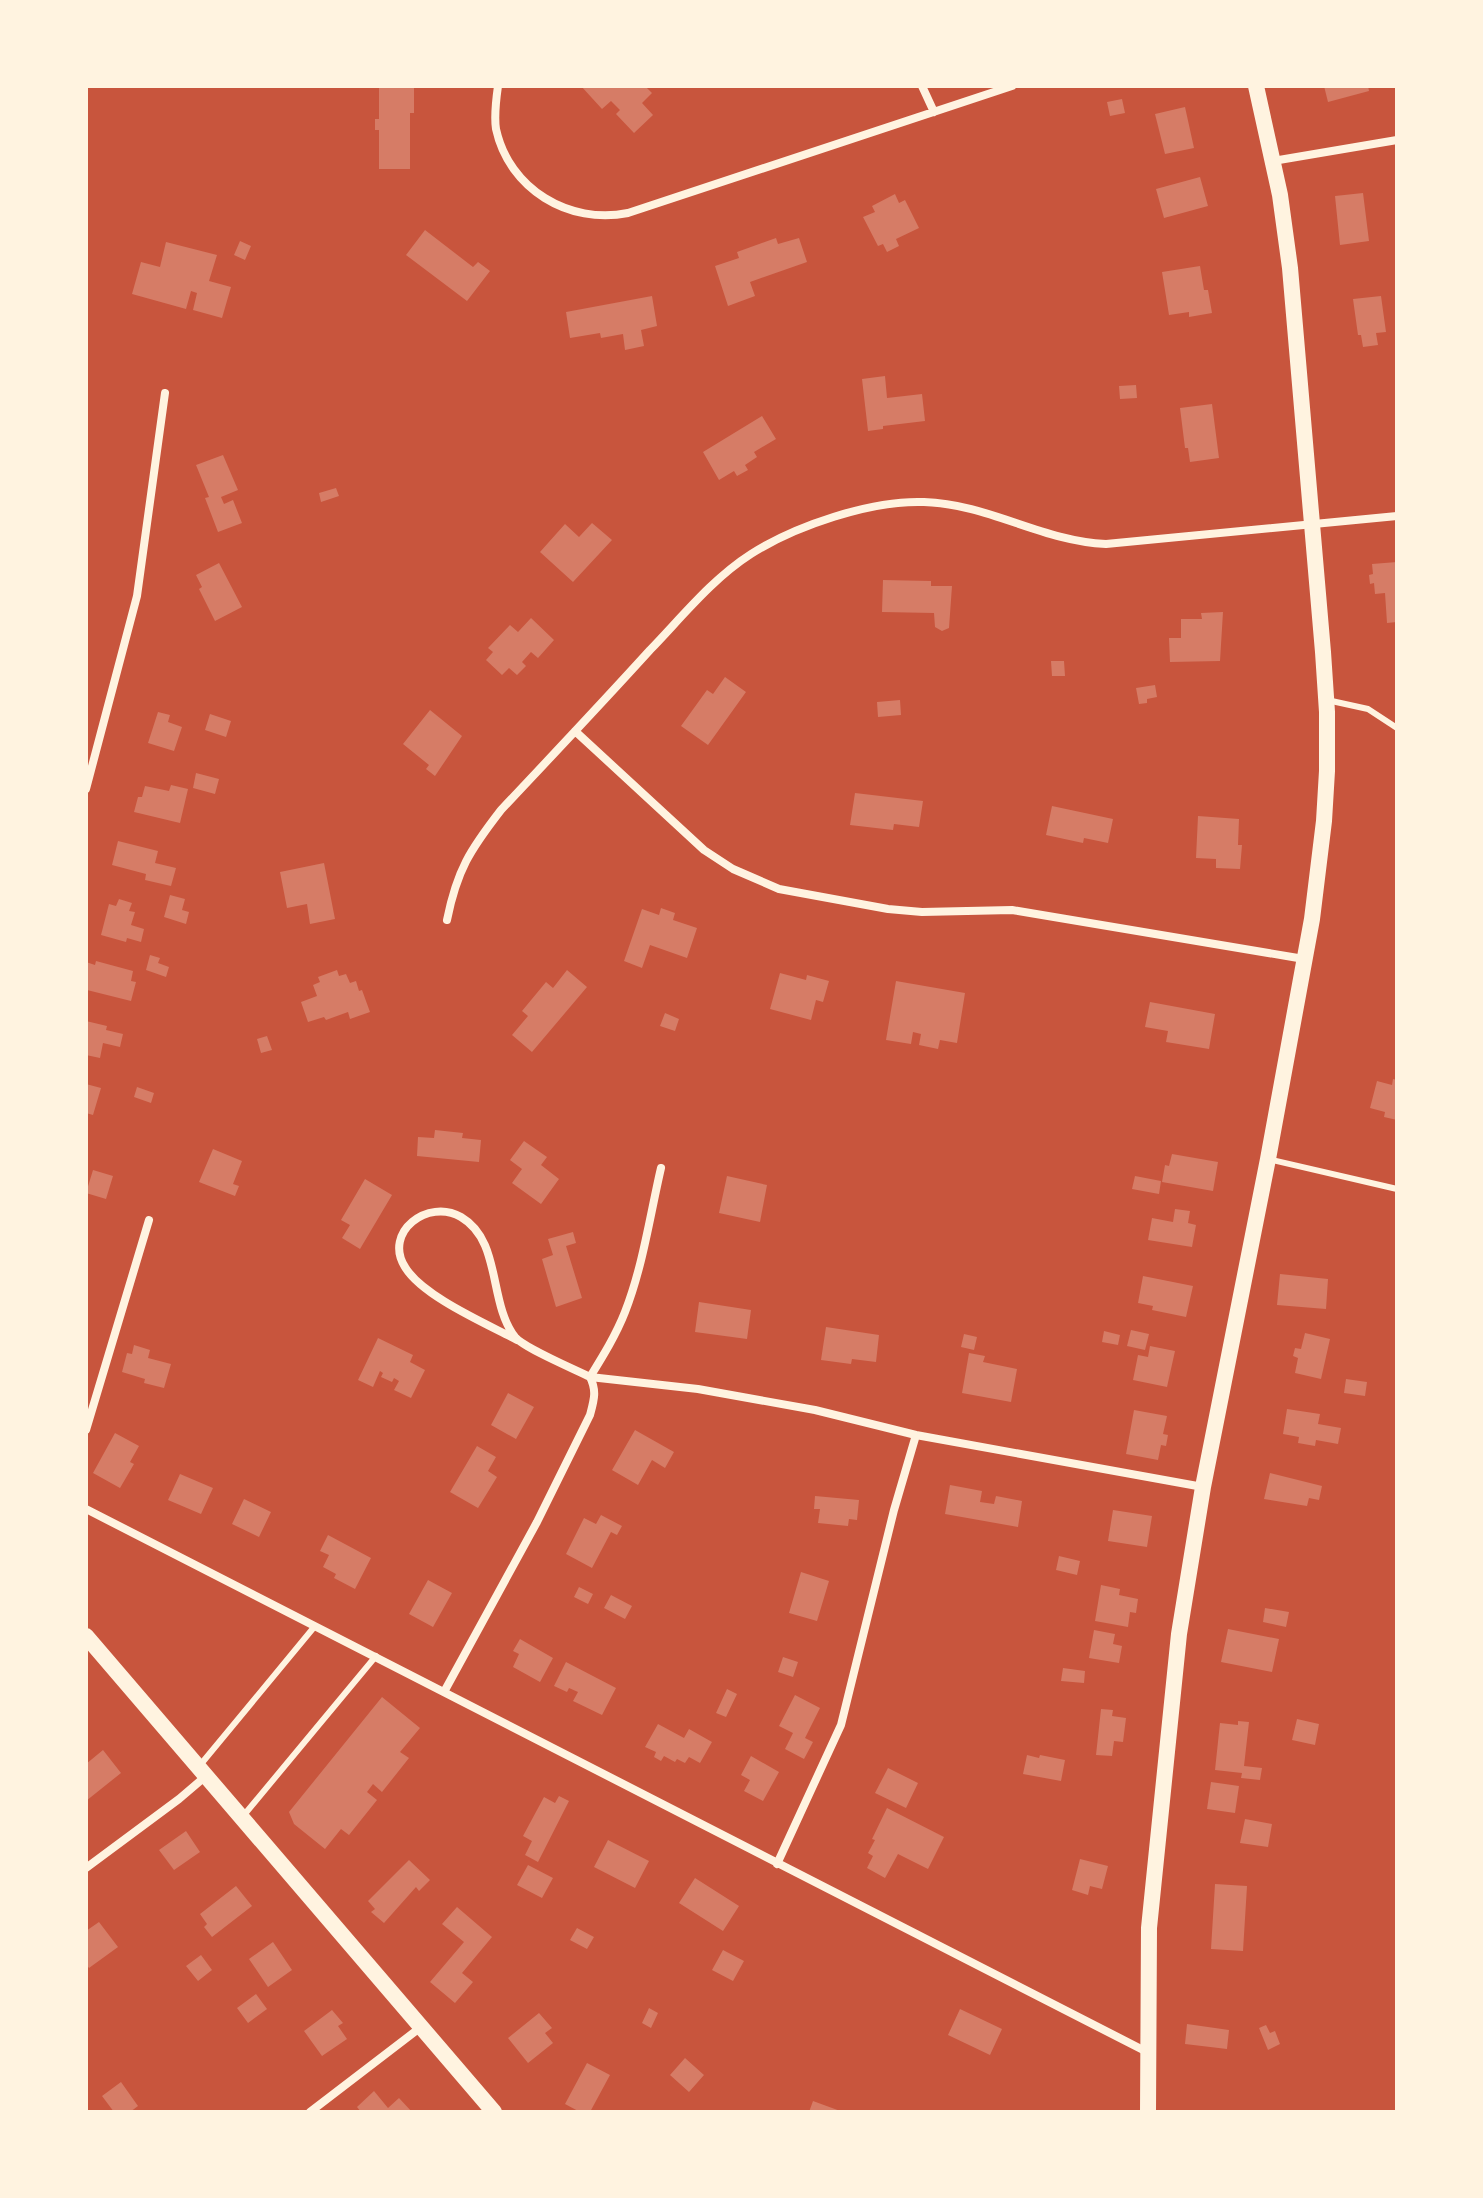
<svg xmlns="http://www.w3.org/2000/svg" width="1483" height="2198" font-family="Lato,sans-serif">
  <rect width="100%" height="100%" fill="#c8553d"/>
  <path fill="#d67c66" d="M379,86H414V113H410V169H379V130H375V119H379Z
    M581,86H645L652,93L642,103L653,115L634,133L616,114L620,110L611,101L602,109Z
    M1324,86H1368L1369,91L1328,102Z
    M1122,99L1125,113L1110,116L1107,102Z
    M1185,107L1194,148L1165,154L1155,114Z
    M1200,177L1208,206L1164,218L1156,189Z
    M1363,193L1369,241L1340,245L1335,196Z
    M895,194L899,203L905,200L919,228L896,239L899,246L887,252L883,244L878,246L863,217L875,212L872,206Z
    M425,230L473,267L478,262L490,271L467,301L406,255Z
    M776,238L778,244L799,238L807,262L750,282L755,296L728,306L715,266L739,258L737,252Z
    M240,241L251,246L245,260L234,255Z
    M166,242L217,255L209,281L231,287L222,318L193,310L197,293L191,291L186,309L132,294L141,262L160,267Z
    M1200,266L1204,290H1208L1212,313L1189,317V312L1169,315L1162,272Z
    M652,296L657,326L641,330L644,346L625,350L623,334L601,338L600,333L570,338L566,312Z
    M1381,296L1386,332L1376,333L1378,345L1363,347L1361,335H1358L1353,299Z
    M885,376L887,398L922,394L925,421L883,426V429L868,431L862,379Z
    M1136,385L1137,398L1120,399L1119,386Z
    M1212,404L1219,458L1190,462L1188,448H1185L1180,408Z
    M762,416L776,439L754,452L757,457L745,465L748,470L737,476L734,471L719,480L703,452Z
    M223,455L238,490L221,497L224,504L233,500L242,523L218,532L205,498L209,497L196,465Z
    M336,488L339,496L321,502L319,493Z
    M592,523L612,540L573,582L540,552L565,524L579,537Z
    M1397,562V622L1387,623L1385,593L1375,594L1374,583L1370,584L1369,575L1373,574L1372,564Z
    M219,563L242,607L215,621L199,589L202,587L196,575Z
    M883,580L931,581V586H952L949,628L942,631L935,627L934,613L882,612Z
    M1223,612L1220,661L1170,662L1169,638H1181V619H1202L1201,613Z
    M531,618L554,640L538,658L531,652L522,662L526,666L517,675L509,668L502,675L486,660L493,652L488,648L510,625L518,632Z
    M1051,661H1064L1065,676H1052Z
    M725,677L746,692L708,745L681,726L707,690L713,694Z
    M1155,685L1157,697L1147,699V703L1139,704L1136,688Z
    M900,700L901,715L878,717L877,702Z
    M430,710L462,736L435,776L426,769L429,765L403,744Z
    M158,712L170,715L168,722L182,727L174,751L148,743Z
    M210,714L231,721L226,737L205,730Z
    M196,773L219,779L215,794L193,788Z
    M171,785L188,789L180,823L134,812L138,797H142L145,786L169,791Z
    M855,793L923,801L919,827L894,824L893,830L850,825Z
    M1052,806L1113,819L1108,843L1084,838L1083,843L1046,835Z
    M1198,816L1239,819L1238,845H1242L1240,869L1216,868V859L1196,858Z
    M118,841L158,851L155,863L176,868L171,886L145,880L146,874L112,865Z
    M324,863L335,919L310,924L307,904L287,908L280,872Z
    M170,895L185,899L182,910L189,912L186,924L164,917Z
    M119,899L132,903L129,911L135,912L131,925L144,929L141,942L127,938L126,942L101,935L109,904L116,906Z
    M661,908L675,913L673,920L697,928L687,958L650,945L642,968L624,961L642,909L659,915Z
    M150,955L160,958L158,963L169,967L166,977L146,970Z
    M96,961L133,971L131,981L136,982L131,1001L87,990L86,962L95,965Z
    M337,970L339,976L346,974L350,983L356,981L359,991L362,990L370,1012L350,1019L348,1012L326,1020L324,1017L308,1022L301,1002L317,996L313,985L320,982L318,977Z
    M567,970L587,987L532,1052L512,1035L528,1016L522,1011L546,982L553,988Z
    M780,973L806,980L807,975L829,981L823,1002L816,1000L811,1020L770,1009Z
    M896,981L965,993L957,1043L940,1040L938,1049L919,1045L921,1034L913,1032L911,1044L886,1040Z
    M1150,1002L1215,1014L1209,1049L1166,1042L1168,1031L1145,1027Z
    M665,1013L679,1019L675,1031L660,1026Z
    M86,1021L107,1026L106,1030L123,1034L120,1047L103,1043L100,1058L86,1055Z
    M267,1036L272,1050L261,1053L257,1039Z
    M1393,1079L1397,1080V1120L1384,1117L1385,1112L1370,1108L1377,1081L1392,1085Z
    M86,1084L101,1088L93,1115L86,1113Z
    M137,1087L154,1093L151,1103L134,1097Z
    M435,1130L463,1133L462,1138L481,1140L479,1162L417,1156L418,1137L434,1138Z
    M524,1141L547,1157L541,1165L559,1179L541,1204L512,1183L522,1169L510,1160Z
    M213,1149L242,1161L233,1184L239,1186L235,1196L199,1182Z
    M1172,1154L1218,1162L1213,1191L1162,1182L1165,1165L1169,1166Z
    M93,1170L113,1176L106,1199L86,1193Z
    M727,1176L767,1185L760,1222L719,1213Z
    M1135,1176L1161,1181L1159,1194L1132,1189Z
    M365,1179L392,1195L360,1249L342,1238L350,1225L341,1220Z
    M1175,1209L1190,1211L1188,1223L1196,1225L1192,1247L1148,1240L1152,1218L1173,1222Z
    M573,1232L576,1243L566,1246L582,1298L556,1307L542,1259L553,1255L548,1239Z
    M1280,1274L1328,1279L1326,1309L1277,1305Z
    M1143,1276L1193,1286L1186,1317L1152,1310L1153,1306L1138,1303Z
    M699,1302L751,1310L747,1339L695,1332Z
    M826,1327L879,1335L876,1362L852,1359L851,1364L821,1360Z
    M1131,1330L1149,1334L1145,1350L1127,1346Z
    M1104,1331L1120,1335L1118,1345L1102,1342Z
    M1305,1333L1330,1339L1321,1379L1295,1373L1298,1358L1293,1356L1295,1348L1301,1349Z
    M964,1334L977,1337L974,1350L961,1347Z
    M378,1338L413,1355L410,1362L425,1370L411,1398L394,1390L399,1381L394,1378L392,1382L381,1377L383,1373L380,1371L373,1387L358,1380Z
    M134,1345L150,1350L148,1358L171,1364L164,1388L144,1383L145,1379L122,1372L127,1353L132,1354Z
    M1150,1346L1175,1351L1167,1387L1133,1380L1138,1355L1148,1357Z
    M969,1353L985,1356L983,1362L1017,1369L1011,1402L962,1393Z
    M1346,1379L1367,1382L1365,1396L1344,1393Z
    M508,1393L534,1407L516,1439L491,1425Z
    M1287,1409L1320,1414L1318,1424L1341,1428L1338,1444L1316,1440L1315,1446L1298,1443L1299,1437L1283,1434Z
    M1134,1410L1167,1416L1163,1434L1168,1435L1166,1446L1161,1445L1158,1460L1126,1454Z
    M635,1430L674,1452L665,1468L652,1460L638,1485L612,1470Z
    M115,1433L139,1446L130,1462L134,1464L120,1488L93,1473Z
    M477,1446L496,1457L488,1471L497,1477L478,1508L450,1492Z
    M1270,1473L1322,1486L1319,1500L1309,1498L1307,1506L1264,1499Z
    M180,1474L213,1488L201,1514L168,1500Z
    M950,1485L982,1491L980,1502L994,1504L996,1496L1022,1501L1018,1527L945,1514Z
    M815,1496L859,1500L857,1520L849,1519L848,1526L818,1523L820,1509H814Z
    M244,1499L271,1512L259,1537L232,1524Z
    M1113,1510L1152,1516L1147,1547L1108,1541Z
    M601,1515L622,1526L617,1535L611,1532L592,1568L566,1554L584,1518L596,1524Z
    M328,1535L371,1558L355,1589L334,1578L336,1574L323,1567L329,1555L320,1551Z
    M1059,1556L1080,1561L1077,1575L1056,1570Z
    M801,1572L829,1581L817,1621L789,1613Z
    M428,1580L452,1593L433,1627L409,1614Z
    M1101,1585L1120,1589L1119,1595L1138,1599L1136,1613L1130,1612L1128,1627L1095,1621Z
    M579,1587L593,1594L588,1604L574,1597Z
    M611,1595L632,1606L625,1619L604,1608Z
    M1265,1608L1289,1612L1286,1627L1263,1622Z
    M1228,1629L1279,1639L1272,1672L1221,1662Z
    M1094,1630L1115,1634L1113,1644L1122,1646L1119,1663L1089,1658Z
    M520,1639L553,1658L540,1682L513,1667L519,1654L513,1651Z
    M783,1657L798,1662L793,1677L778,1672Z
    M566,1662L616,1688L602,1715L573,1701L578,1692L569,1688L567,1692L554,1686Z
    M1063,1668L1085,1671L1084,1683L1061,1681Z
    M727,1689L737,1694L726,1717L716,1713Z
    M795,1695L820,1708L805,1738L813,1742L804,1759L785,1749L793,1733L779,1726Z
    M382,1697L420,1728L400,1752L409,1758L382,1792L373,1784L367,1792L377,1800L349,1835L341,1829L325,1849L294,1824L289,1812Z
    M1101,1709L1113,1710L1112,1716L1126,1718L1123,1742L1114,1741L1112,1756L1096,1755Z
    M1297,1719L1319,1724L1315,1745L1292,1740Z
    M1238,1721L1249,1722L1244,1766L1262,1768L1260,1780L1241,1778L1242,1773L1215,1770L1220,1723L1238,1725Z
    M658,1724L684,1738L689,1729L712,1742L700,1763L689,1757L685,1763L677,1759L675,1762L664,1756L661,1761L654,1757L656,1752L645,1747Z
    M103,1750L121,1773L86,1801V1764Z
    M1027,1755L1039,1758L1040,1755L1065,1760L1061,1781L1023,1774Z
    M751,1756L779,1772L763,1801L744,1791L750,1780L741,1775Z
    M888,1768L918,1783L906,1808L875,1793Z
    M1211,1782L1239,1786L1235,1813L1207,1809Z
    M559,1796L569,1801L538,1862L525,1855L532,1841L523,1836L544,1797L555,1803Z
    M887,1808L944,1837L928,1869L898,1854L885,1878L867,1868L873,1856L868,1853L875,1840L872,1839Z
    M1245,1819L1272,1824L1268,1847L1240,1843Z
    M186,1831L200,1852L174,1870L159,1850Z
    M608,1840L649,1861L635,1888L594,1867Z
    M1080,1859L1108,1866L1102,1889L1090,1886L1088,1895L1072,1890Z
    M409,1860L430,1880L419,1891L416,1887L384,1923L371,1912L375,1909L368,1901Z
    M528,1865L553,1878L542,1898L517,1885Z
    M695,1878L739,1906L723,1931L679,1903Z
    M1215,1884L1247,1886L1243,1951L1211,1949Z
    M236,1886L252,1906L212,1937L204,1927L207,1924L200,1914Z
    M457,1907L492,1937L462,1973L473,1982L455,2003L430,1982L464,1942L442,1924Z
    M99,1922L118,1947L89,1968L86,1964V1931Z
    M577,1928L594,1937L587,1949L570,1940Z
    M273,1942L292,1970L268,1987L249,1959Z
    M723,1950L744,1961L733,1981L712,1970Z
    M201,1955L212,1970L198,1981L186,1966Z
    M256,1994L267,2009L248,2023L237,2008Z
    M649,2008L658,2013L651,2028L642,2023Z
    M960,2009L1002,2029L990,2055L948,2035Z
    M332,2010L343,2023L338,2026L347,2039L322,2056L304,2031Z
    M539,2013L552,2028L545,2033L553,2043L528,2063L508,2038Z
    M1187,2024L1229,2030L1227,2049L1185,2044Z
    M1266,2025L1270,2033L1275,2031L1280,2044L1268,2050L1259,2028Z
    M685,2058L704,2075L689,2092L670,2075Z
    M587,2063L610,2075L590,2112H580L565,2104Z
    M121,2082L138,2106L130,2112H114L102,2096Z
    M374,2091L388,2108L399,2098L412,2112H361L357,2107Z
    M813,2101L843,2112H809Z"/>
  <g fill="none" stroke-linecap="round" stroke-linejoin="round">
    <path stroke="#fff3e0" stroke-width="6" d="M1327,700L1368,709L1397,728
      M1268,1159L1397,1189
      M201,1764L315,1626
      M244,1815L376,1656"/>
    <path stroke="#fff3e0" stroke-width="8" d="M498,86C496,100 494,116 496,129C509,189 569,225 628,213L1012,86
      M922,86L934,112
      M1273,161L1397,140
      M575,731L704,850L733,869L779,889L888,909L922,912L1012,910L1304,959
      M86,789L137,596L165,393
      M447,920C457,870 470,850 501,810C551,757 601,704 650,650C682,617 712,579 751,554C795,526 871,500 924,502C989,504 1041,541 1106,544L1397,516
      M661,1168C650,1215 643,1266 625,1312C616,1335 603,1356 590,1377L698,1389L815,1410L916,1435L1203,1487
      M86,1430L149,1220
      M86,1509L1147,2052
      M444,1692L537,1522L590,1415C594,1400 597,1391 590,1377C574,1369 524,1348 515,1337C488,1302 502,1241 461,1217C428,1198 383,1232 405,1267C422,1296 487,1324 517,1340
      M777,1864L841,1725L894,1510L916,1435
      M86,1868L179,1799L206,1776
      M310,2112L421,2027"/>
    <path stroke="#fff3e0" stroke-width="16" d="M86,1636L494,2112
      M1148,2112L1149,1928L1179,1634L1203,1487L1268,1159L1312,919L1324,821L1327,771V712L1323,652L1290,268L1280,195L1256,86"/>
  </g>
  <rect width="1483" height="2198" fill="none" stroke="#fff3e0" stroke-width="176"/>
</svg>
